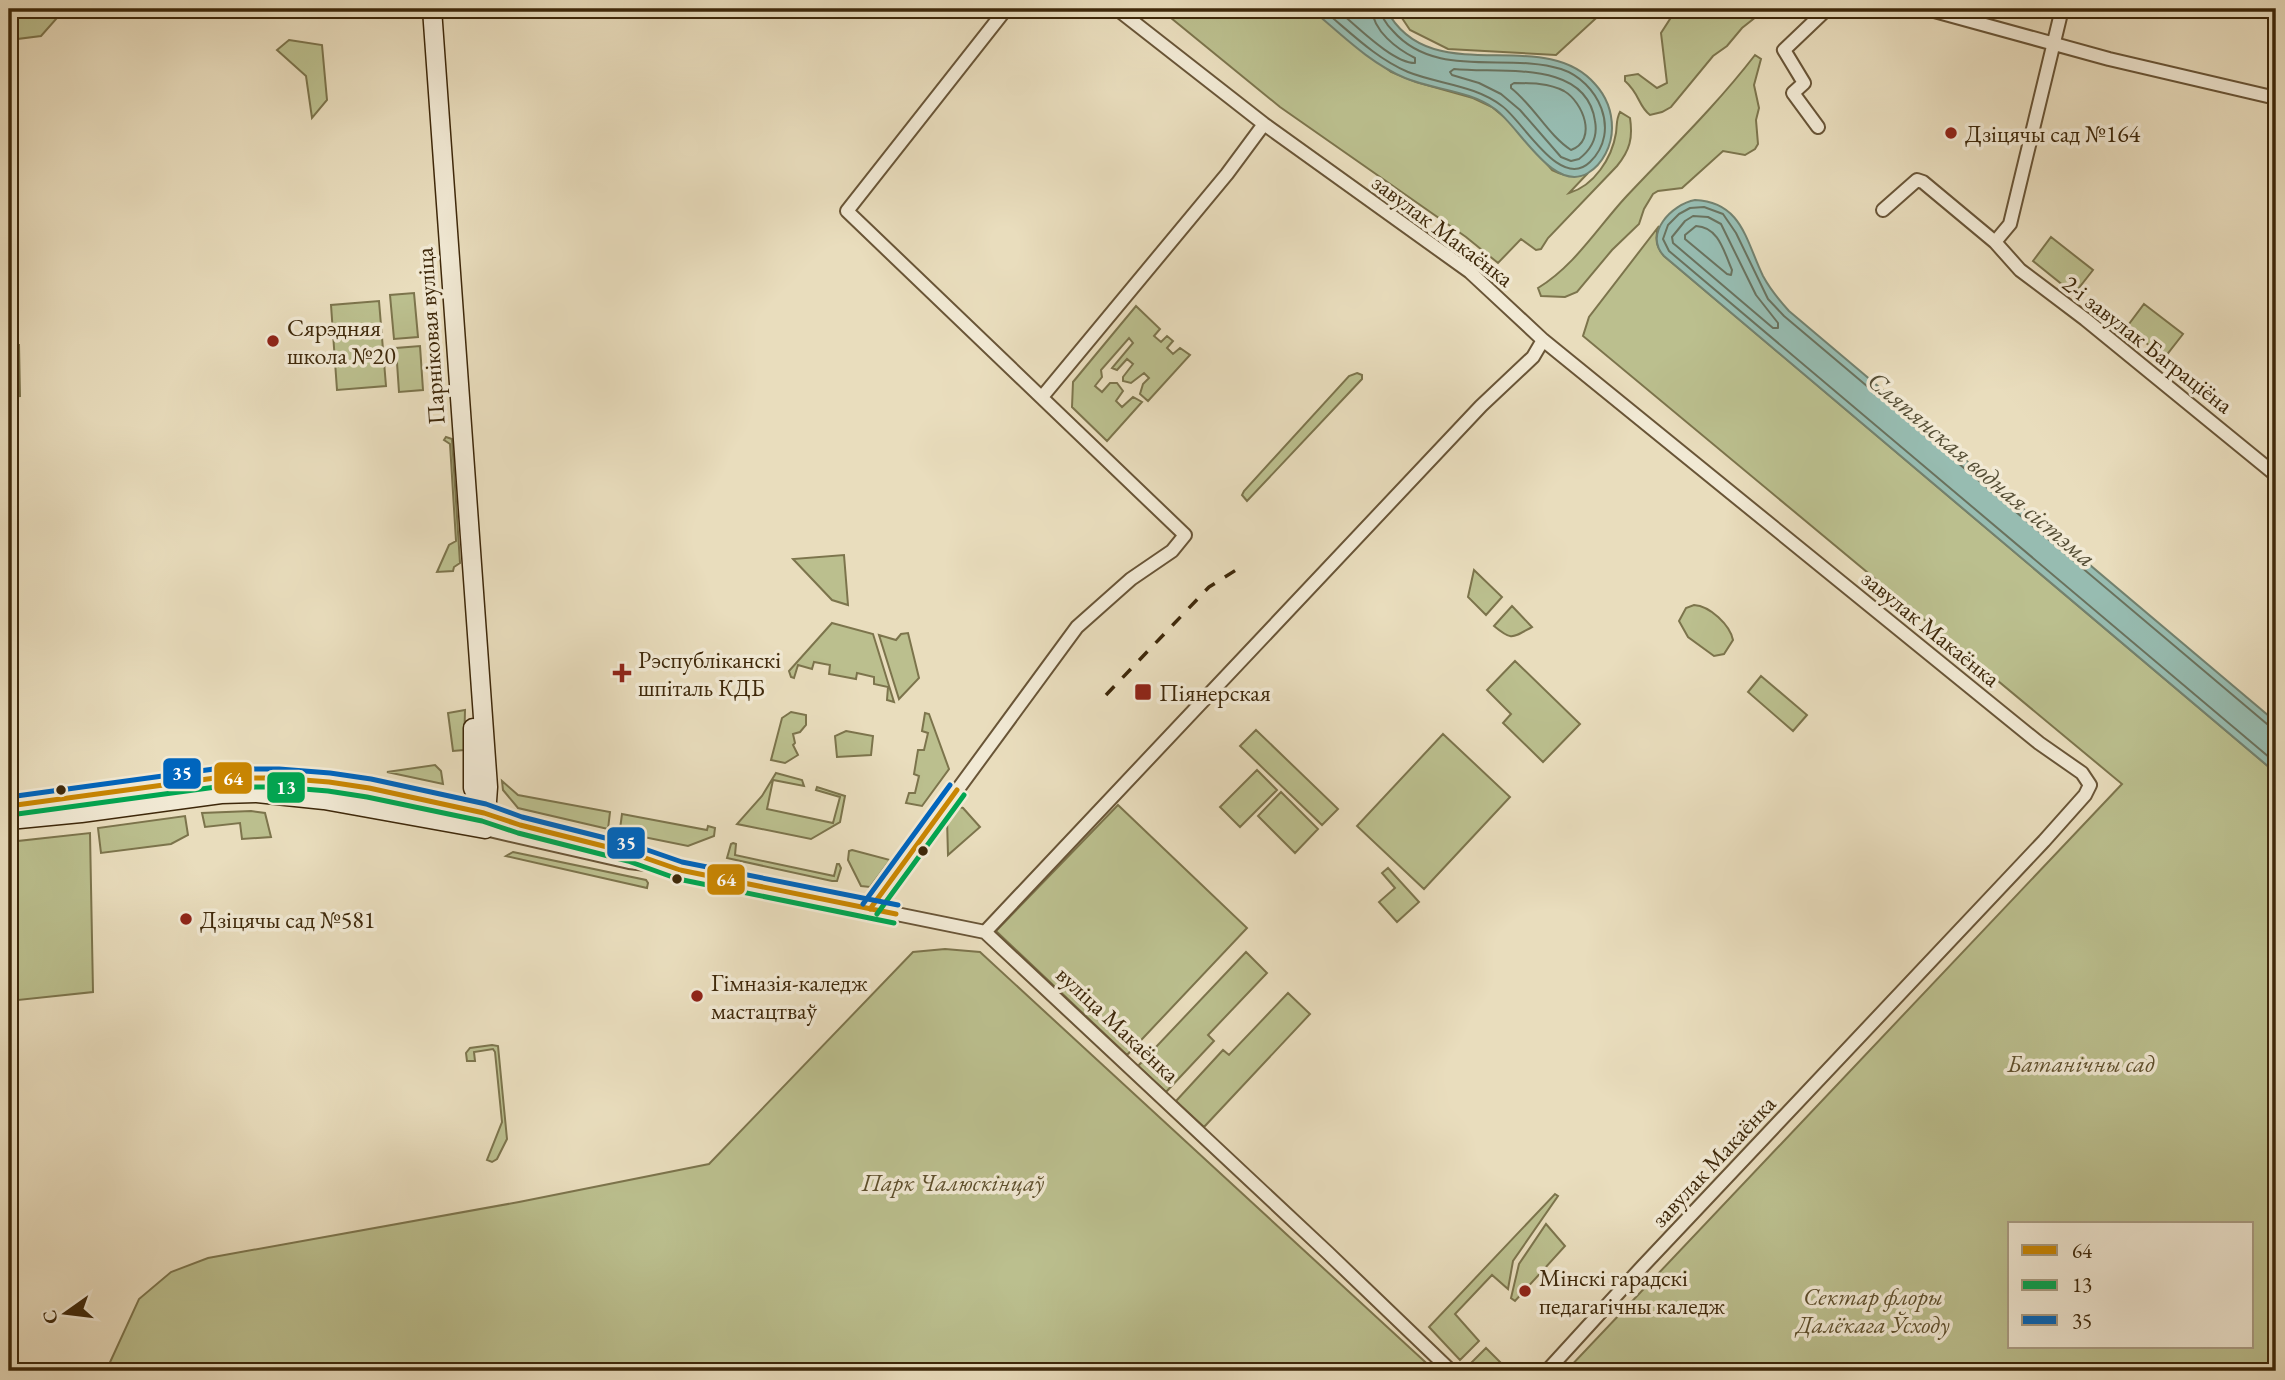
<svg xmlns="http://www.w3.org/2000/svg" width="2285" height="1380" font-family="'EB Garamond',serif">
  <rect width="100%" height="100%" fill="#e9ddbd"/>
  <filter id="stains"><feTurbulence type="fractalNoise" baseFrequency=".00286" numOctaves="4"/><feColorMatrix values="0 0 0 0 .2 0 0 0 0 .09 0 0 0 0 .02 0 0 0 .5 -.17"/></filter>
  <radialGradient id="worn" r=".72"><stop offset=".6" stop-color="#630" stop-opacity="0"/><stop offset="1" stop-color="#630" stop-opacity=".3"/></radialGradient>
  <path fill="#bbbf8e" stroke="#7c744c" stroke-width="2" fill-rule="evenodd" d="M9,9H56L57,18L41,36L9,40Z
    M1160,9H1311L1391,72L1416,82L1473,98L1492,107L1509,121L1552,170C1564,176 1576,178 1588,173L1569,193C1594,186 1612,158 1616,133C1617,126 1616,119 1620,112L1630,118C1633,138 1630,150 1617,166L1548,238L1541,249L1536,250L1521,239L1498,263L1466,237L1280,107Z
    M1396,9H1606L1556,55L1448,49L1410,30Z
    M1680,9H1766L1742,28L1727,46L1713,56L1671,107L1662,112L1650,115C1638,106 1640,94 1625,81V76L1638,74L1657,88L1667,83L1661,33L1672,16Z
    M289,40L322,45L327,100L312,118L306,76L277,50Z
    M1755,55L1761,59L1754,85L1759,108L1756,120L1758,144L1755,149L1745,155L1723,151L1682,188L1658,191L1653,194L1644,209L1639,224L1612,250L1577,292L1565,297L1541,296L1538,288C1574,266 1596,230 1624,199C1668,152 1715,107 1755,55Z
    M1659,226C1654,238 1656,247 1664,256L2276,773V1371H1566L2122,784L1583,336L1589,317ZM2010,1224H2252V1347H2010Z
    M2051,237L2093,270L2074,294L2033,261Z
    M414,293L418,337L394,339L390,295Z
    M379,301L386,386L337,390L331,305Z
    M2144,304L2183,334L2165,357L2126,328Z
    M1136,306L1160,329L1154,336L1161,342L1167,336L1173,341L1167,348L1173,354L1180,348L1190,355L1148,401L1140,394L1143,384L1149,378L1144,373L1131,383L1123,381V377L1133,364L1127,359L1117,370L1112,368L1133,343L1129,338L1101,370L1102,377L1095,386L1102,392L1110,383H1117L1123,391L1116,401L1122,407L1133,397L1142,402L1107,441L1072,407L1073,382Z
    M9,345H19L20,396L9,397Z
    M420,346L423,390L399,392L396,348Z
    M1357,373L1362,375V379L1247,501L1242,495L1244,491L1349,376Z
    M446,437L452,439L460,563L454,567L453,571L437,572L449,545L456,541L450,444L444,440Z
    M844,555L848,605L832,600L793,559Z
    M1474,570L1502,597L1486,615L1468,597Z
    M1694,605C1710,606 1730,625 1733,640L1724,654L1714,656L1688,637L1679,621L1686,608Z
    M1512,606L1532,627C1512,638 1512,641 1494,626Z
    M832,623L873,634L894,702L887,700L888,687L874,684V677L857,673L856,679L829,674L830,665L814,662L812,669L798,665L794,678L791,677L789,671Z
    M908,633L919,678L899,699L879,635L896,640L901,634Z
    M1515,661L1580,724L1543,762L1503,723L1511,714L1487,690Z
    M1761,676L1807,715L1793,731L1748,692Z
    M465,710L464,750L453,751L448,713Z
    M791,712L806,715V725L800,732L793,734L795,743L793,745L798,755L785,763L771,760L782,718Z
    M925,713L929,714L949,769L922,806L906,803L909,793H915L919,776L914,774L918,750H924L928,733L922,731Z
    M1256,730L1338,809L1322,825L1240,746Z
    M846,731L873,736L871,755L837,757L835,736Z
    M1443,734L1510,797L1424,889L1357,826Z
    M435,765L441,771L443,784L387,772Z
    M1257,770L1277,790L1240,827L1220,807Z
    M776,773L802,780L804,786L773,780L767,809L833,823L840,797L816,790L817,787L845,796L840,822L811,839L737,824L762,796Z
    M502,781L518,795L610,812L608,829L518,808L503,790Z
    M1281,792L1318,829L1295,853L1258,816Z
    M1118,805L1247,928L1127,1055L996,931Z
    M955,806L963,808L980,827L948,855L947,819Z
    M251,811L265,813L271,837L242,839L240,823L205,827L202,813Z
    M622,814L707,830L708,826L715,828L714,836L688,846L624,833L620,829Z
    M185,816L188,835L171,844L101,853L98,828Z
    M90,833L93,992L9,1001V842Z
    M733,843L736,844L735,855L834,876L837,864H839L841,868L837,881H832L727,858L731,844Z
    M852,850L890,860L870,887L861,886L848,860L849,851Z
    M513,852L646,880L648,883L647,888L506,856Z
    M1388,868L1419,902L1397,922L1379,902L1395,888L1382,873Z
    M945,949L980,952L1435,1371H106L139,1299L171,1272L208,1258L519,1202L709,1164L913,952Z
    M1246,952L1267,973L1208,1035L1214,1041L1166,1092L1138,1066Z
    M1288,993L1310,1014L1204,1127L1176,1101L1223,1050L1229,1055Z
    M492,1045L498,1046L507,1139L497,1159L492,1162L487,1160L502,1122L495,1052L493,1049L474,1052L475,1061H467L466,1053L470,1048Z
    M1555,1194L1558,1196L1513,1261L1508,1289L1492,1275L1455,1314L1479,1341L1460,1360L1429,1327Z
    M1546,1224L1565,1246L1515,1301L1511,1298L1519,1264Z
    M1486,1348L1509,1371H1471L1467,1367Z"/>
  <path fill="#97bcb1" stroke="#73816e" stroke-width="2" d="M1311,9H1386C1430,93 1542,23 1595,84C1606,96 1612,112 1612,128C1612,145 1603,164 1588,173C1553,194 1519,126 1495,109C1469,90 1434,90 1405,78C1369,63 1340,33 1311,9Z
    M1695,200C1742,202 1746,241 1763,276C1770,289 1779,300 1789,311L2276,722V773L1664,256C1643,234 1672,204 1695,200Z"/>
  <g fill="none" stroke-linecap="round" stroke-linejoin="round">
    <path stroke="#6a725e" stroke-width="2" d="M1322,9C1349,31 1375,58 1408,72C1438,84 1475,85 1502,106C1524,122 1560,191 1590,162C1622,131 1598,81 1561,69C1507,52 1436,80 1393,31C1387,25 1381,17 1381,9
      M1336,9C1355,24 1392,63 1415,63V58C1397,49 1373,31 1372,9
      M1454,69C1499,74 1586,58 1595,121C1598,137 1592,149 1579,159L1571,161L1561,157L1520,110L1501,94L1479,83L1452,75L1450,72Z
      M1514,83C1530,83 1549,83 1564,91C1583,102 1598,140 1571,150C1548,135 1534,106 1511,88V85Z
      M1693,216L1708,217L1721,224L1756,295L1778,323V328H1773L1673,243L1672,237L1685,221Z
      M1696,226C1719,227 1724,252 1732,270L1731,275L1727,274L1685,239V235Z
      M2276,727L2267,724L1784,316L1768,299L1736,233L1723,214L1704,207L1690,208L1679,214L1668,225L1663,239L1669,251L2276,763"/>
    <g stroke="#695537" stroke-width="16">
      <path id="street" d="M1117,9L1264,124L1470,272L1543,340L2039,743L2082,773L2090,785L2085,795L2044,841L1642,1267L1547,1371
        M1927,9L2109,59L2276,98
        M1818,127L1793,93L1804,83L1784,50L1827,9
        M1883,210L1917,180L1923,182L1995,242L2020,270L2085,319L2276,475
        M1995,242L2010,224L2062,9
        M1042,397L1227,174L1264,124
        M484,813C549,835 617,844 680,870L985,932L1328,1253L1451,1371
        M485,829L629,862L646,864
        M870,909L1077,627L1131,579L1172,551L1185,535L847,211L1006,9
        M985,932L1481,406L1533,357L1543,340"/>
    </g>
    <g stroke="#3e280a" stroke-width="21">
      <path id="secondary" d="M473,728V788L484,813
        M9,806C88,797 167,778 247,777C327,776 407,794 484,813
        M9,820L81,813L221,794L257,793L324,800L485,829L488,787L432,9"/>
    </g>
    <use href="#street" stroke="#f1e9d4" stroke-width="12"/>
    <use href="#secondary" stroke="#f1e9d4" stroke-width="18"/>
    <path stroke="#3e280a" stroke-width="3.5" stroke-dasharray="12 12" stroke-linecap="butt" d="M1106,695L1209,587L1244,565"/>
    <g stroke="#f1e9d4" stroke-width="10">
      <path id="bus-1" d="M9,806L215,778H279L329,782L369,788L484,813L520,825L631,853L680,870L896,914
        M870,909L957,790"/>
    </g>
    <g stroke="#f1e9d4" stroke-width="10">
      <path id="bus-2" d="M10,815L216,787H279L328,791L367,797L482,821L518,833L628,861L678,879L894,923
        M877,914L964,795"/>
    </g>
    <g stroke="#f1e9d4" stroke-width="10">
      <path id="bus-3" d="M9,797L214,769H279L330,773L371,779L486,804L522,817L633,845L682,862L898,905
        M863,904L950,785"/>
    </g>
    <use href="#bus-1" stroke="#c98602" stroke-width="5"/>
    <use href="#bus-2" stroke="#00a651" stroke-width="5"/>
    <use href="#bus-3" stroke="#0065bd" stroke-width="5"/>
  </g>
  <g fill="#8f2418" stroke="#f1e9d4" stroke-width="2.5">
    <circle cx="1951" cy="133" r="7"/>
    <circle cx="273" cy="341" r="7"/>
    <path d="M618.5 662.5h7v7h7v7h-7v7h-7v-7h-7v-7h7z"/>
    <rect x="1134" y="683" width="18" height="18" rx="3.5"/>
    <circle cx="186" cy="919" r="7"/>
    <circle cx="697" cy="996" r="7"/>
    <circle cx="1525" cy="1291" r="7"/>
  </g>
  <g fill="#3e280a" stroke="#f1e9d4" stroke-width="2.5">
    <circle cx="61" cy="790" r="6"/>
    <circle cx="923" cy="851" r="6"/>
    <circle cx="677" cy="879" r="6"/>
  </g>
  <g text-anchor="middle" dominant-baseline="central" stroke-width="7" stroke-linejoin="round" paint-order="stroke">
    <g font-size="24" fill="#3e280a" stroke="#f1e9d4" text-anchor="start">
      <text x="1965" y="133">Дзіцячы сад №164</text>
      <text x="287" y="327">Сярэдняя<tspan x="287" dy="28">школа №20</tspan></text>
      <text x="638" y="659">Рэспубліканскі<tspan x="638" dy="28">шпіталь КДБ</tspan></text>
      <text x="1159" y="692">Піянерская</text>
      <text x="200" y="919">Дзіцячы сад №581</text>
      <text x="711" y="982">Гімназія-каледж<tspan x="711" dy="28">мастацтваў</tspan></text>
      <text x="1539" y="1277">Мінскі гарадскі<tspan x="1539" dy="28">педагагічны каледж</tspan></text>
    </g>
    <g font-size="24" fill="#3e280a" stroke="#f1e9d4">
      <text transform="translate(1443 230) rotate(37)">завулак Макаёнка</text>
      <text transform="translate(430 336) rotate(-94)">Парніковая вуліца</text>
      <text transform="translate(2148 344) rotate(38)">2-і завулак Баграціёна</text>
      <text transform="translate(1931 628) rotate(39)">завулак Макаёнка</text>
      <text transform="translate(1118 1024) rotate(43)">вуліца Макаёнка</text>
      <text transform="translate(1713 1161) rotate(-47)">завулак Макаёнка</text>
    </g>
    <g font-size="24" font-style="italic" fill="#5d4e2b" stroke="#f1e9d4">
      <text x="2081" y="1063">Батанічны сад</text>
      <text x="953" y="1182">Парк Чалюскінцаў</text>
      <text x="1873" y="1296">Сектар флоры<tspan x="1873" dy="28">Далёкага Ўсходу</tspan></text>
    </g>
    <g font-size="26" font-style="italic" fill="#544d34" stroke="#f1e9d4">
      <text transform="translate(1982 469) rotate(40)">Сляпянская водная сістэма</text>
    </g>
  </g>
  <g stroke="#f1e9d4" stroke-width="2.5">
    <rect x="162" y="757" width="40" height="33" rx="7" fill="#0065bd"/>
    <rect x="213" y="761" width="40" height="34" rx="7" fill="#c98602"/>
    <rect x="266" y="771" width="40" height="33" rx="7" fill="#00a651"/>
    <rect x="606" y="826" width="40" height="34" rx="7" fill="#0065bd"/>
    <rect x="706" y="863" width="40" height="33" rx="7" fill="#c98602"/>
  </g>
  <g font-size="19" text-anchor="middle" font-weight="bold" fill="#fff">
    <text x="182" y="780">35</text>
    <text x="233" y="785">64</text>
    <text x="286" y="794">13</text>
    <text x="626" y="850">35</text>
    <text x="726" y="886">64</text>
  </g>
  <rect width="2285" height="1380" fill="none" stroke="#e9ddbd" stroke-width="35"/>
  <rect x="10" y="10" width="2264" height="1359" fill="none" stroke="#3e280a" stroke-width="3.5"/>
  <rect x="18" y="18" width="2250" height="1345" fill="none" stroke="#3e280a" stroke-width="2"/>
  <rect x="2008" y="1222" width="245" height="126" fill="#f1e9d4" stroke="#a99c83" stroke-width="2"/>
  <rect x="2022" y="1245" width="35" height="10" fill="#c98602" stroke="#a99c83" stroke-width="2"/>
  <text x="2072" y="1258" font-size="21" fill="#3e280a">64</text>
  <rect x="2022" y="1280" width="35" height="10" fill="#00a651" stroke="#a99c83" stroke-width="2"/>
  <text x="2072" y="1292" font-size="21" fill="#3e280a">13</text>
  <rect x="2022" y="1315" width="35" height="10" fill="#0065bd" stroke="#a99c83" stroke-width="2"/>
  <text x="2072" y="1328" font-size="21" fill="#3e280a">35</text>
  <g transform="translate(66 1313) rotate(256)" stroke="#f1e9d4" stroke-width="5" paint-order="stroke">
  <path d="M0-5L12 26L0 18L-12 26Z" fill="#3e280a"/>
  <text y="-10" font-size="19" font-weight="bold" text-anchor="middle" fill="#3e280a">С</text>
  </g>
  <rect width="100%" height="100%" filter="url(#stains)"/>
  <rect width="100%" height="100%" fill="url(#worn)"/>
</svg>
